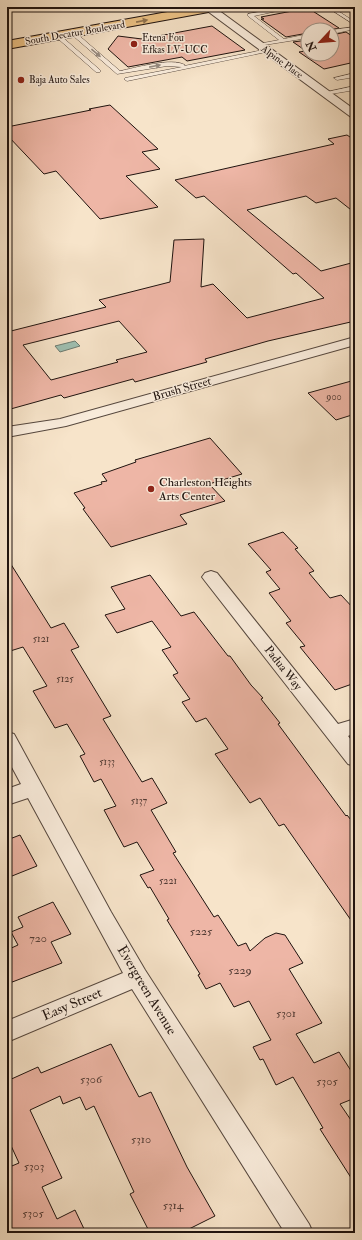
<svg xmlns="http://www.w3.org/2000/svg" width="362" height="1240" font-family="'IM FELL Double Pica',serif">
  <rect width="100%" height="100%" fill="#f7e4ca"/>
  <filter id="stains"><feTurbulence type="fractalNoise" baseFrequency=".005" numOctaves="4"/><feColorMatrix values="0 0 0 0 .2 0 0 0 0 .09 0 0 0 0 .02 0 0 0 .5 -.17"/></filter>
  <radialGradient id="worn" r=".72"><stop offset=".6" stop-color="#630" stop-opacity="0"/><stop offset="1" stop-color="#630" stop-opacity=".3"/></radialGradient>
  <path fill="#9ebfb1" stroke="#6b7a70" d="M75,341L80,346L60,352L55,346Z"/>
  <path fill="#eeb6a6" stroke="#1f130f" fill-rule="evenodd" d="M308,8L339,28L330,30H308V33L286,37L261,19H264L261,17Z
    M212,26L245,50L187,61L182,57L128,67L108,49L118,36L142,39Z
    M346,32L355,38V62L324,69L299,52L306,51L293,42L308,40V54H332V35Z
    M110,105L158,149L142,152L160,169L126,176L158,207L100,219L56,171L44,174L7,135V127L91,110L89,109Z
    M347,135L353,139H355V213L336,198L316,203L306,196L247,210L321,271L355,262V321L268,341L205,359L207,362L135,382L133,379L64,398L61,395L7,410V326L11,331L106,307L99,300L170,282L174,240L204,239L201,287L213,284L247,318L324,298L296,273L293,274L204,196L196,198L175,180L334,144L328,139ZM119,321L147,352L116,360L118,362L51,380L23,345Z
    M355,380V414L336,420L308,393Z
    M210,438L242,474L209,484L225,501L180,515L187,524L111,547L83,509L85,508L74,493L102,484L101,482L107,481L102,474L136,462L135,460Z
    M283,532L298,548L295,549L314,571L309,573L330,598L341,595L355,610V683L335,690L300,647L305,646L286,623L291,621L269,593L280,589L266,572L271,570L248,544Z
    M7,558L51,628L64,623L79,647L71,650L111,716L103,719L142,782L152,778L167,803L151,810L176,852L173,853L214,917L218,915L238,946L246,943L250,951L265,938L276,933L285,935L303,963L289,969L322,1023L296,1034L314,1063L339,1052L355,1077V1098L340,1104L355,1126V1184L320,1129L323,1128L293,1077L276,1085L263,1059L260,1060L253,1047L271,1040L249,1001L234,1007L220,983L206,989L198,975L200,974L167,920L169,919L150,887L148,888L140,875L154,870L137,842L124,847L104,810L116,806L101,779L94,782L80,756L85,754L67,724L55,728L33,691L47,686L23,647L7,652Z
    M150,575L181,616L194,612L228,656H230L251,685L263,698L261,699L280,723L278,724L346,816L347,815L355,825V926L284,824L279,826L260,798L250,803L215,754L228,749L206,718L196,722L182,702L190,699L173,675L178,673L162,650L171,647L152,621L117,633L105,615L125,609L111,587Z
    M20,835L37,866L7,878V840Z
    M53,902L71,934L51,942L62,963L7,984V950L18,945L11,932L23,927L18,917Z
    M111,1044L139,1097L151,1092L187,1167L215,1216L181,1233H150L130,1194L134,1192L94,1106L86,1110L80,1097L63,1104L60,1096L30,1110L62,1178L42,1187L57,1219L75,1210L86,1233H14L7,1217V1168L19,1163L7,1137V1081L38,1067L41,1073Z"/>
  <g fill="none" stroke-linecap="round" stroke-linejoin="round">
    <g stroke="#55473e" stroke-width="1">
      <path id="service" d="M286,7H296L254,16L284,39L308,34V38L258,46V44L279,40L248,16V14Z
        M327,7H332L355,22V25Z
        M355,27V29L332,34V30Z
        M71,32H75L120,71C135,68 172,57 185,65L184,66L268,49L271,51L127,81L124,79L125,78L182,67L167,66L117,74L71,34Z
        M56,35H60L100,70V72H96L56,37Z
        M355,73V77L337,80L334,78Z
        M355,86V90L325,95L322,93Z"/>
    </g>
    <g stroke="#55473e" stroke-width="2">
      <path id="minor" d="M205,7H214L355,110V118L351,117L206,10Z
        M355,337V345L66,426L7,437V427L60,419Z
        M211,571L217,573L338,724L355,719V733L348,736L355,745V766L348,764L205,581L202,577L205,573Z
        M7,732L14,734L111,912L145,970L309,1224L313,1233H285L132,989L7,1042V1021L123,973L28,798L7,805V789L21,784L7,758Z"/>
    </g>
    <g stroke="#1f130f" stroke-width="2">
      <path id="primary" d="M195,7H220L218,10L214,11L7,49V41Z"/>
    </g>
    <use href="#service" fill="#faeddd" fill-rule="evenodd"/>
    <use href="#minor" fill="#faeddd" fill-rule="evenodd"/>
    <use href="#primary" fill="#ecc285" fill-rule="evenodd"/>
  </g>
  <defs><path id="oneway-solid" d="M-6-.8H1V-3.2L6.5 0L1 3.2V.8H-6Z"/></defs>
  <use fill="#907350" href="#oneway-solid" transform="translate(142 21) rotate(-11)"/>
  <g fill="#978b80">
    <use href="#oneway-solid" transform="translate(96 53) rotate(40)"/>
    <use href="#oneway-solid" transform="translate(155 66) rotate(-11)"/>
  </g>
  <g fill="#8f2418" stroke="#faeddd" stroke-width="1.5">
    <circle cx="134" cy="44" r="4"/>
    <circle cx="21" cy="80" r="4"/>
    <circle cx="151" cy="489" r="4"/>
  </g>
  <g text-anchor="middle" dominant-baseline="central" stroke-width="3" stroke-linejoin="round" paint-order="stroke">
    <g font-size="10" fill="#1f130f" stroke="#faeddd">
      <text transform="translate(75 33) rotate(-10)">South Decatur Boulevard</text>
      <text transform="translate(282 62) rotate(36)">Alpine Place</text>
    </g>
    <g font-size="10" fill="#1f130f" stroke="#faeddd" text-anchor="start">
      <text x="142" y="38">Etena Fou<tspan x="142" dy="12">Efkas LV-UCC</tspan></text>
      <text x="29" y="80">Baja Auto Sales</text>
    </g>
    <g font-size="10" fill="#533c35">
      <text x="334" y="397">900</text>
      <text x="41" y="639">5121</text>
      <text x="65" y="679">5125</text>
      <text x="107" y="762">5133</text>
      <text x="139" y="801">5137</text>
      <text x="168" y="881">5221</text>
    </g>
    <g font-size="12" fill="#1f130f" stroke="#faeddd">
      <text transform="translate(182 389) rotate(-16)">Brush Street</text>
      <text transform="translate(283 668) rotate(52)">Padua Way</text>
    </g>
    <g font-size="12" fill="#1f130f" stroke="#faeddd" text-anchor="start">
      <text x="159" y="482">Charleston Heights<tspan x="159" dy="14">Arts Center</tspan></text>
    </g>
    <g font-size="12" fill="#533c35">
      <text x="201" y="931">5225</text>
      <text x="38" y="938">720</text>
      <text x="240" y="970">5229</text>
      <text x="286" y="1013">5301</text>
      <text x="91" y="1079">5306</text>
      <text x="327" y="1081">5305</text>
      <text x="141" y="1139">5310</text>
      <text x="34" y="1166">5303</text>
      <text x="173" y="1205">5314</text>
      <text x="33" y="1213">5305</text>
    </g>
    <g font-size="14" fill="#1f130f" stroke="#faeddd">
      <text transform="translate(147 990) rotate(59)">Evergreen Avenue</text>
      <text transform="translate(72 1004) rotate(-23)">Easy Street</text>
    </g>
  </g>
  <rect width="362" height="1240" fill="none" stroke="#f7e4ca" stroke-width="24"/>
  <rect x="8" y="8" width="346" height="1224" fill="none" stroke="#1f130f" stroke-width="2"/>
  <rect x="12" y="12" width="338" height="1216" fill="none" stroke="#1f130f"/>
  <g transform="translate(320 42) rotate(244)"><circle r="19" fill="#faeddd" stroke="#a2968b"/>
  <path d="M0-3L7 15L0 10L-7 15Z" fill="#8f2418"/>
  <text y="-6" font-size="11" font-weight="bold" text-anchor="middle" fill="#1f130f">N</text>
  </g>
  <rect width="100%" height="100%" filter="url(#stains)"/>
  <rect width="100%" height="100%" fill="url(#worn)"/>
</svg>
